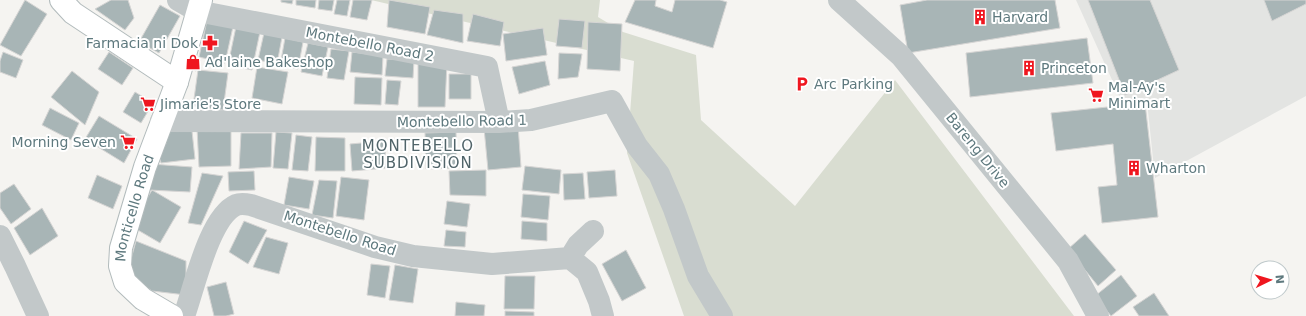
<svg xmlns="http://www.w3.org/2000/svg" width="1306" height="316" font-family="'DejaVu Sans',sans-serif">
  <rect width="100%" height="100%" fill="#f5f4f1"/>
  <path fill="#e3e4e2" d="M1076,0H1306V96L1155,178L1147,101L1122,102Z"/>
  <path fill="#d9ddd1" d="M371,0H600L598,17L623,32L696,55L701,120L795,206L895,80L1074,316H684L627,153L634,61Z"/>
  <path fill="#a8b5b6" stroke="#d6d5d4" d="M25,0L47,14L21,56L0,45Z
    M111,0H128L134,18L125,30L95,9Z
    M281,0H293L292,4L281,2Z
    M296,0H316L315,8L296,5Z
    M319,0H334L332,11L318,9Z
    M337,0H350L347,16L334,14Z
    M353,0H372L367,20L350,17Z
    M389,0L430,7L425,34L387,27Z
    M635,0H656L655,6L672,12L675,0H720L727,2L713,48L625,22Z
    M927,0H1055L1060,28L908,53L900,5Z
    M1088,0H1150L1179,70L1125,95Z
    M1264,0H1306V4L1272,21Z
    M160,5L180,16L159,53L139,42Z
    M434,10L463,14V43L427,35Z
    M473,14L504,22L500,46L467,41Z
    M208,16L234,22L225,63L199,57Z
    M559,19L585,21L582,48L556,46Z
    M237,22L261,27L252,70L228,65Z
    M588,22L622,24L620,71L587,69Z
    M543,28L547,55L506,61L503,34Z
    M264,33L282,37L277,64L258,60Z
    M285,38L303,42L298,69L280,66Z
    M1087,38L1093,83L970,97L966,53Z
    M308,43L328,47L322,76L301,72Z
    M331,49L349,51L344,80L327,78Z
    M3,52L23,60L16,78L0,72V61Z
    M109,52L133,68L122,85L98,69Z
    M352,52L383,56L382,75L350,72Z
    M559,53L582,54L578,77L558,79Z
    M188,56L200,60L196,71L185,67Z
    M387,59L414,60L413,78L385,76Z
    M418,59L447,61L445,107H418Z
    M545,61L550,85L519,94L512,67Z
    M257,67L288,72L282,104L252,98Z
    M198,70L228,73L223,110L193,106Z
    M72,71L99,92L85,125L51,97Z
    M449,74H471V99H449Z
    M355,77L382,78L381,105L354,104Z
    M387,80L401,81L398,105L385,104Z
    M135,92L153,103L141,123L123,112Z
    M1145,103L1158,217L1102,223L1098,187L1117,185L1113,144L1056,151L1051,113Z
    M50,108L79,123L71,140L42,125Z
    M99,116L137,139L124,163L85,139Z
    M518,125L521,167L488,170L484,128Z
    M231,127V166L199,167L197,128Z
    M163,129L192,131L195,159L161,163L157,145L166,144Z
    M276,132L292,133L288,169L273,168Z
    M456,132L457,168L426,169L425,133Z
    M241,133H272L271,167L239,169Z
    M296,135L312,137L308,171L292,170Z
    M316,137L345,138V171H315Z
    M384,141L387,168L352,171L350,144Z
    M151,164L192,167L190,192L149,190Z
    M525,166L561,170L559,194L522,190Z
    M486,170V196L450,195L449,171Z
    M615,170L617,196L589,198L587,172Z
    M254,171L255,190L229,191L228,172Z
    M202,173L223,176L201,225L188,223Z
    M583,173L585,199L564,200L563,174Z
    M97,175L122,186L113,209L88,198Z
    M289,177L314,181L309,209L284,205Z
    M341,177L369,180L364,220L336,216Z
    M319,180L337,181L333,218L312,215Z
    M14,184L31,209L11,224L0,208V193Z
    M152,190L181,207L160,243L131,226Z
    M523,194L550,196L548,220L521,217Z
    M447,201L470,204L467,227L444,224Z
    M42,208L58,236L30,255L14,228Z
    M244,221L267,230L248,264L229,252Z
    M522,221L547,223V241L521,239Z
    M446,230L466,232L465,247L444,246Z
    M1085,234L1116,270L1098,286L1068,249Z
    M266,237L288,243L279,274L253,267Z
    M136,241L186,261V295L152,291L138,281L128,270Z
    M626,250L646,288L622,301L602,264Z
    M371,264L390,266L385,298L367,295Z
    M395,265L418,269L413,303L389,300Z
    M1121,275L1137,296L1111,316L1095,296Z
    M505,276H535L534,309H504Z
    M226,282L234,314L226,316H214L207,287Z
    M1154,293L1169,316H1139L1133,307Z
    M456,302L485,305L484,316H455Z
    M505,311L534,312V316H505Z"/>
  <g fill="none" stroke-linecap="round" stroke-linejoin="round">
    <g stroke="#b2bbbc" stroke-width="24">
      <g id="secondary">
        <path d="M61,0L73,13L177,82"/>
        <path id="s1" d="M172,316L143,299L125,282L120,266L121,248L145,167L177,82L201,0"/>
      </g>
    </g>
    <path stroke="#c2c8c9" stroke-width="22" d="M178,0L197,11L487,67L499,122
      M839,0L901,56L1068,261L1098,316
      M161,121L499,122L531,120L612,101L637,146L659,174L674,209L698,276L722,316
      M0,236L15,266L38,316
      M570,258L578,245L593,231
      M184,316C194,289 209,217 236,205C241,203 246,204 251,205L375,247L413,256L492,264L570,258L587,272L599,301L603,316"/>
    <use href="#secondary" stroke="#fff" stroke-width="22"/>
  </g>
  <defs>
    <g id="building-bare" transform="scale(1.2)"><path d="M-4-6H4V6H1V3H-1V6H-4ZM-2.5-4.3h1.7v1.8h-1.7ZM.8-4.3h1.7v1.8H.8ZM-2.5-1h1.7V.8h-1.7ZM.8-1h1.7V.8H.8Z" fill="#ef161f" stroke="#fff" stroke-width="2.5" paint-order="stroke"/></g>
    <g id="pharmacy-bare" transform="scale(1.2)"><path d="M-2-6h4v4h4v4h-4v4h-4v-4h-4v-4h4Z" fill="#ef161f" stroke="#fff" stroke-width="2.5" paint-order="stroke"/></g>
    <g id="shop-bare" transform="scale(1.2)"><path d="M-5-2.5h2.3a2.7 3.5 0 0 1 5.4 0H5L5.5 6h-11ZM-1.5-2.5h3a1.5 2.3 0 0 0-3 0Z" fill="#ef161f" stroke="#fff" stroke-width="2.5" paint-order="stroke"/></g>
    <g id="parking-bare" transform="scale(1.2)"><path d="M-3.5-5.5H1a3.5 3.5 0 0 1 0 7H-1V5.5H-3.5ZM-1-3.4V-.6H.8a1.4 1.4 0 0 0 0-2.8Z" fill="#ef161f" stroke="#fff" stroke-width="2.5" paint-order="stroke"/></g>
    <g id="supermarket-bare" transform="scale(1.2)"><path d="M-6-5.5h2.5l.6 2H6L4.5 2H-2.5L-4.4-4H-6ZM-1.5 3.2a1.3 1.3 0 1 0 .1 0ZM3 3.2a1.3 1.3 0 1 0 .1 0Z" fill="#ef161f" stroke="#fff" stroke-width="2.5" paint-order="stroke"/></g>
  </defs>
  <g fill-rule="evenodd">
    <use href="#building-bare" x="980" y="17"/>
    <use href="#pharmacy-bare" x="210" y="43"/>
    <use href="#shop-bare" x="193" y="62"/>
    <use href="#building-bare" x="1029" y="68"/>
    <use href="#parking-bare" x="802" y="84"/>
    <use href="#supermarket-bare" x="1096" y="95"/>
    <use href="#supermarket-bare" x="148" y="104"/>
    <use href="#supermarket-bare" x="128" y="142"/>
    <use href="#building-bare" x="1134" y="168"/>
  </g>
  <g text-anchor="middle" dominant-baseline="central" stroke-width="4" stroke-linejoin="round" paint-order="stroke">
    <g font-size="14" fill="#5e797e" stroke="#fff" text-anchor="start">
      <text x="992" y="17">Harvard</text>
      <text x="198" y="43" text-anchor="end">Farmacia ni Dok</text>
      <text x="205" y="62">Ad'laine Bakeshop</text>
      <text x="1041" y="68">Princeton</text>
      <text x="814" y="84">Arc Parking</text>
      <text x="1108" y="87">Mal-Ay's<tspan x="1108" dy="16">Minimart</tspan></text>
      <text x="160" y="104">Jimarie's Store</text>
      <text x="116" y="142" text-anchor="end">Morning Seven</text>
      <text x="1146" y="168">Wharton</text>
    </g>
    <g font-size="14" fill="#5e797e" stroke="#fff">
      <text transform="translate(370 44) rotate(11)">Montebello Road 2</text>
      <text transform="translate(462 121) rotate(-1)">Montebello Road 1</text>
      <text transform="translate(978 150) rotate(51)">Bareng Drive</text>
      <text stroke="none"><textPath href="#s1" startOffset="135">Monticello Road</textPath></text>
      <text transform="translate(340 233) rotate(18)">Montebello Road</text>
    </g>
    <g font-size="15" letter-spacing="1" fill="#506469" stroke="#fff">
      <text x="418" y="146">MONTEBELLO<tspan x="418" dy="17">SUBDIVISION</tspan></text>
    </g>
  </g>
  <g transform="translate(1270 280) rotate(85)"><circle r="19" fill="#ffffff" stroke="#bfc9cb"/>
  <path d="M0-3L7 15L0 10L-7 15Z" fill="#ef161f"/>
  <text y="-6" font-size="11" font-weight="bold" text-anchor="middle" fill="#5e797e">N</text>
  </g>
</svg>
